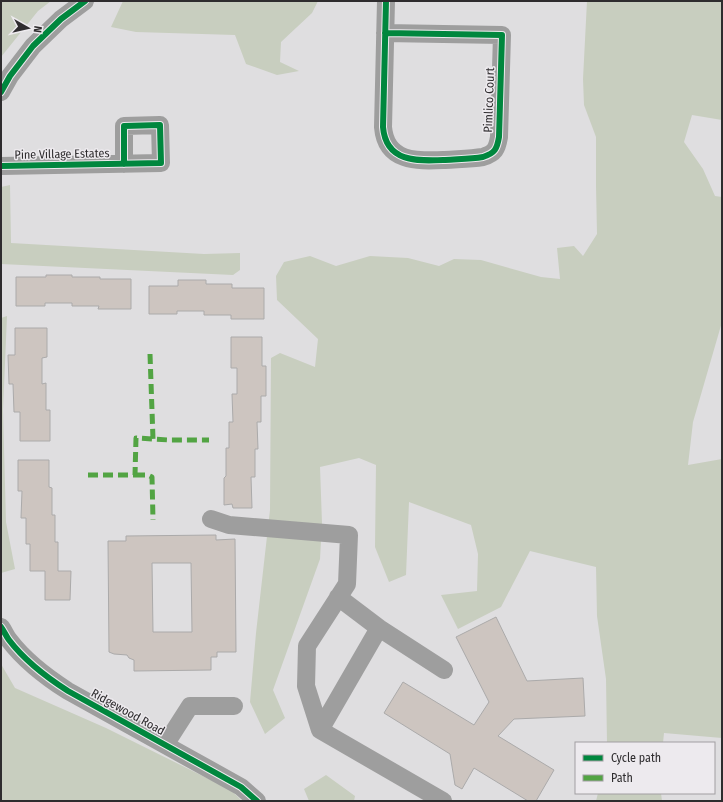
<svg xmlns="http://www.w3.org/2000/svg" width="723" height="802" font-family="'Fira Sans Condensed',sans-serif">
  <rect width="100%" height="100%" fill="#dfdee0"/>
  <path fill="#c8cebf" d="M1,1H51L38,11L1,57Z
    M123,1H318L312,13L281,42L280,62L299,71L277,75L246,64L235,35L136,32L111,27Z
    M587,1H722V120L692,115L684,142L703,169L715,196L722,197V322L693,422L688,465L722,459V738L664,733L663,743H607L606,679L597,616L596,567L530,551L501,607L458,629L441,595L477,591L478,554L471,525L409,502L406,575L389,582L375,547L376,465L359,458L320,467L322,523L320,559L273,690L285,718L265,734L250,702L256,633L270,510L271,358L280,353L315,367L318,339L277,300L276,276L284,262L310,256L336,266L370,256L408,258L439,266L454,259L481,260L541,277L560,279L557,248L574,246L583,256L597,234L596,186V137L584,105L583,79Z
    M10,185L11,243L204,254L240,253V270L233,275L1,264V187Z
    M7,316L3,410L6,522L15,569L1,573V318Z
    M1,664L15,688L106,728L231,790L242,801H1Z
    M326,775L355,796L354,801H309L304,789Z
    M598,793H661L662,801H596Z"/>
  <path fill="#cdc5c0" stroke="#abaaaa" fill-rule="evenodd" d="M46,275H72V277H100V279H131V309H98L99,306H72V303H45V306H16V277H46Z
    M178,280H206V284H232V288H264V319H231V315H204V311H177V314H149V286H178Z
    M15,328H47V357L42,358V384L46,383V410H50V441H20V412H14L13,384H9L8,355H15Z
    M231,337H262V366H266V396H261V422H257L258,449H255V477H251L252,508H233L232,504L224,505V478L226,476V448H229V422H233L232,394H237V368H231Z
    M18,460H49V487L52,488V515H55V542H58V571H71L70,600H45V571H30V544H26V518H21L22,491H18Z
    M216,535V540L235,539L236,652H217V657H211V670L134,671V660L129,658L127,655L114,654L109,652L108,541H126V536ZM152,563H191L192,632H153Z
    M496,617L527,681L583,678L585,716L514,719L498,736L554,770L536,801H528L474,768L462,789L455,785L450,754L384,713L403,682L474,725L489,702L456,637Z"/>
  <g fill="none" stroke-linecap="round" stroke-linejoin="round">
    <path stroke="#9e9e9e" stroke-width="18" d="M385,33L502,35L499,137C497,149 495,153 483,157C470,159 458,159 445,160C418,161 386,163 383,127L386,1
      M1,92L10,76L33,46L61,19L85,1
      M1,166L161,163L160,125L124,126V164
      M211,519L229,525L349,535L347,584L307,646L306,686L320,730L443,801
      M1,627C4,631 6,636 9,640C25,661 46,677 68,691L241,787L257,801
      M379,628L444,670
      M320,730L379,628L338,597
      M165,745L190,706H234"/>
    <path stroke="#52a443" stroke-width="5" stroke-dasharray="10 5" stroke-linecap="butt" d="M150,354L153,439
      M88,475H135L136,438L169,440H209
      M135,475H148L152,477L153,520"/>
    <g stroke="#edeaee" stroke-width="8">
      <path id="cycleway" d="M385,33L502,35L499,137C497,149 495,153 483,157C470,159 458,159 445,160C418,161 386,163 383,127L386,1
        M1,92L10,76L33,46L61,19L85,1
        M1,166L161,163L160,125L124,126V164
        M1,627C4,631 6,636 9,640C25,661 46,677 68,691L241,787L257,801"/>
    </g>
    <use href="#cycleway" stroke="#00873e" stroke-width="6"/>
  </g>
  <g text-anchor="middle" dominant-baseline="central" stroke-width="3" stroke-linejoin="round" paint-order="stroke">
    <g font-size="12" fill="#2e2c2e" stroke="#edeaee">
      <text transform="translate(489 100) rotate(-88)">Pimlico Court</text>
      <text transform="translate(62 154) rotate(-1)">Pine Village Estates</text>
      <text transform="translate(128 712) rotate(29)">Ridgewood Road</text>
    </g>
  </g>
  <rect width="723" height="802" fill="none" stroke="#2e2c2e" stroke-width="4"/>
  <rect x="575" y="742" width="140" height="52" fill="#edeaee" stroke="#a19ea1"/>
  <rect x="583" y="755" width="20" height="6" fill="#00873e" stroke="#a19ea1"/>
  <text x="611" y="762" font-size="12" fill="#2e2c2e">Cycle path</text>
  <rect x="583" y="775" width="20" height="6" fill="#52a443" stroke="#a19ea1"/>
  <text x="611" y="782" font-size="12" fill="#2e2c2e">Path</text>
  <g transform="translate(28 28) rotate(98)" stroke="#edeaee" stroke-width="3" paint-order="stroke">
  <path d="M0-3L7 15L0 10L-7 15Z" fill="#2e2c2e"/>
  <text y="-6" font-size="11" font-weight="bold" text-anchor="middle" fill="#2e2c2e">N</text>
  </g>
</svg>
